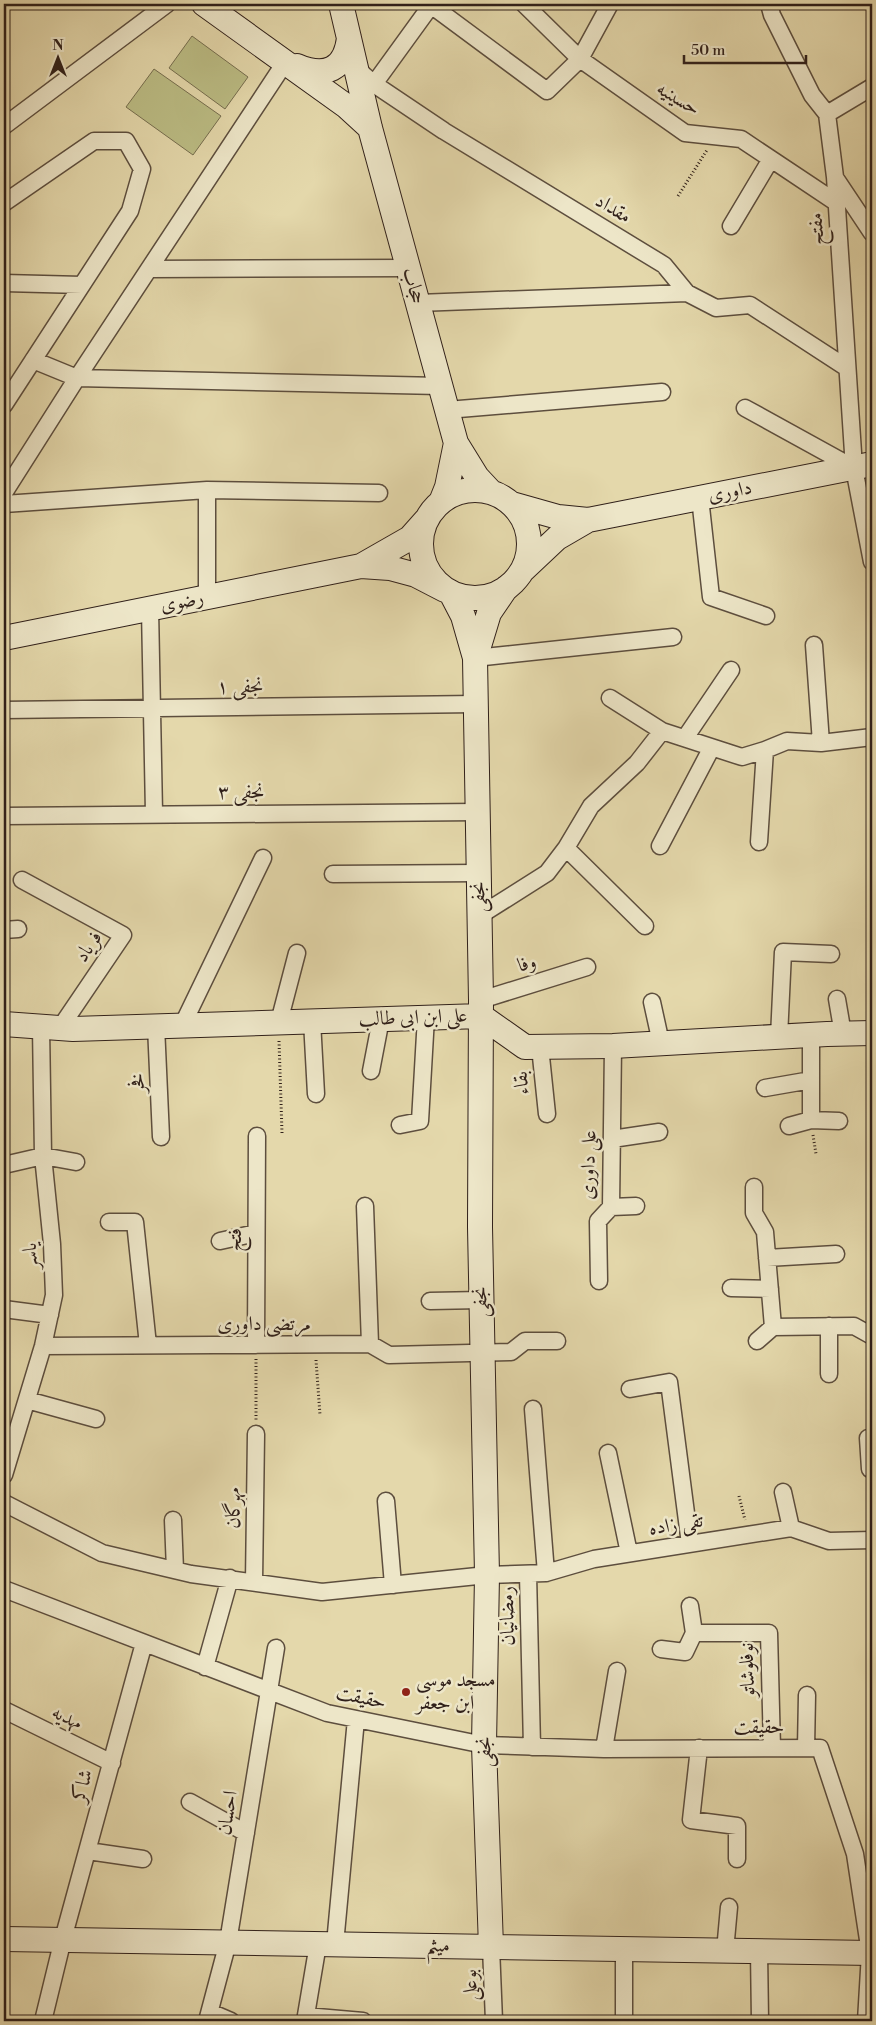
<svg xmlns="http://www.w3.org/2000/svg" width="876" height="2025" font-family="'Libre Bodoni',Amiri,serif">
  <rect width="100%" height="100%" fill="#e4d8ab"/>
  <filter id="stains"><feTurbulence type="fractalNoise" baseFrequency=".004" numOctaves="4"/><feColorMatrix values="0 0 0 0 .2 0 0 0 0 .09 0 0 0 0 .02 0 0 0 .5 -.17"/></filter>
  <radialGradient id="worn" r=".72"><stop offset=".6" stop-color="#630" stop-opacity="0"/><stop offset="1" stop-color="#630" stop-opacity=".3"/></radialGradient>
  <path fill="#bbbc84" stroke="#766e4f" d="M192,36L248,77L225,109L169,68Z
    M154,69L221,116L193,155L126,107Z"/>
  <g fill="none" stroke-linecap="round" stroke-linejoin="round">
    <g stroke="#5d4e3e" stroke-width="19">
      <path id="street" d="M524,4L580,59L685,133L741,139L837,203
        M769,4L772,15L812,95L827,114L835,177L854,468L872,562
        M431,5L547,91L580,59L610,4
        M356,68L374,84L444,131L664,265L687,293L716,308L750,305L847,368
        M374,84L432,4
        M827,114L872,87
        M4,126L167,4
        M836,179L872,233
        M4,203L94,141H126L142,169L130,211L4,405
        M731,226L771,159
        M150,269L408,268
        M4,283L82,285
        M418,303L687,293
        M33,360L77,378L440,386
        M745,408L854,468
        M447,410L662,392
        M207,490V597
        M4,493L77,378L286,61
        M700,498L711,597L766,616
        M4,504L207,490L379,493
        M150,609L154,813
        M814,645L821,743
        M475,658L673,637
        M610,698L662,731
        M4,710L476,704
        M685,738L731,670
        M4,816L478,812
        M759,842L765,750
        M660,846L711,749
        M566,848L645,926
        M333,874L479,873
        M22,880L123,935L60,1028
        M479,916L547,873L566,848L591,806L637,763L662,731L742,757L765,750L787,741L821,743L872,737
        M4,930L18,929
        M837,999L843,1034
        M481,1000L587,967
        M652,1002L661,1043
        M312,1021L316,1094
        M279,1022L297,953
        M156,1026L161,1137
        M182,1026L263,858
        M779,1037L783,952L831,954
        M540,1047L547,1114
        M371,1071L381,1019
        M765,1088L811,1080
        M811,1120L839,1121
        M400,1125L420,1121L426,1017
        M789,1126L811,1120V1035
        M612,1139L659,1132
        M4,1165L43,1156L76,1162
        M754,1187V1213L765,1232L773,1327L854,1326L872,1336
        M365,1206L370,1344
        M611,1207L636,1206
        M109,1222H135L148,1345
        M220,1241L256,1233
        M767,1258L836,1254
        M599,1281L598,1221L611,1207L613,1046
        M731,1288L770,1289
        M430,1301L481,1300
        M4,1309L50,1315
        M829,1326V1374
        M757,1341L773,1327
        M256,1345L257,1136
        M43,1346L370,1344L389,1355L511,1352L525,1341H557
        M630,1389L669,1382L690,1544
        M27,1400L96,1419
        M533,1409L546,1573
        M868,1438L870,1469H872
        M608,1453L629,1553
        M4,1475L43,1346L54,1295L52,1244L43,1156L41,1027
        M783,1492L791,1528
        M386,1501L393,1585
        M4,1503L102,1553L191,1574L322,1592L487,1575L546,1573L594,1559L791,1528L829,1541L872,1540
        M173,1520L175,1570
        M528,1574L532,1747
        M254,1582L256,1434
        M4,1589L327,1713L484,1745L604,1749L820,1748L855,1854L870,1953L866,2021
        M690,1606L694,1633H769L772,1748
        M661,1649L685,1652L694,1633
        M205,1667L230,1578
        M4,1710L112,1763
        M699,1748L691,1820L737,1826V1859
        M806,1748L807,1695
        M604,1749L617,1671
        M190,1802L246,1833
        M88,1851L143,1859
        M335,1944L356,1719
        M491,1947L494,2021
        M624,1949V2021
        M725,1951L729,1907
        M759,1951L760,2021
        M210,2012L231,2021
        M306,2016L363,2021
        M43,2021L63,1939L144,1643
        M207,2021L228,1942L276,1648
        M305,2021L318,1944"/>
    </g>
    <g stroke="#30201a" stroke-width="26">
      <path id="secondary" d="M204,4L346,106L370,128
        M341,4L370,128L456,443L477,477L491,492
        M297,66C325,78 345,70 349,38
        M421 544a54 54 0 1 1 108 0a54 54 0 1 1-108 0Z
        M441,502L447,487L456,443
        M512,504L558,517L588,520L872,464
        M361,566L410,538L426,520
        M523,570L557,538L588,520
        M451,593L463,616L475,658L481,1000L480,1227L487,1575L484,1745L491,1947
        M4,638L361,566L390,568L416,575L445,590
        M476,656L489,613L506,588
        M4,1024L73,1029L481,1016L525,1047L613,1046L827,1034L872,1033
        M4,1939L872,1953"/>
    </g>
    <path stroke="#30201a" stroke-width="3" stroke-dasharray="1 2.5" stroke-linecap="butt" d="M678,196L707,150
      M279,1041L282,1133
      M813,1135L816,1154
      M256,1359V1421
      M316,1360L320,1415
      M739,1496L745,1520"/>
    <use href="#street" stroke="#ede6c8" stroke-width="16"/>
    <use href="#secondary" stroke="#ede6c8" stroke-width="24"/>
  </g>
  <circle fill="#8f2418" stroke="#ede6c8" stroke-width="2" cx="406" cy="1692" r="5"/>
  <g text-anchor="middle" dominant-baseline="central" stroke-width="5" stroke-linejoin="round" paint-order="stroke">
    <g font-size="20" fill="#30201a" stroke="#ede6c8">
      <text transform="translate(678 99) rotate(31)">حسینیه</text>
      <text transform="translate(613 209) rotate(31)">مقداد</text>
      <text transform="translate(817 229) rotate(-94)">مفتح</text>
      <text transform="translate(413 286) rotate(75)">حجاب</text>
      <text transform="translate(730 492) rotate(-11)">داوری</text>
      <text transform="translate(182 602) rotate(-11)">رضوی</text>
      <text transform="translate(240 687) rotate(-1)">نجفی ۱</text>
      <text x="241" y="792">نجفی ۳</text>
      <text transform="translate(479 897) rotate(-91)">نجفی</text>
      <text transform="translate(89 947) rotate(-56)">فریاد</text>
      <text transform="translate(527 964) rotate(-17)">وفا</text>
      <text transform="translate(413 1018) rotate(-2)">علی ابن ابی طالب</text>
      <text transform="translate(138 1083) rotate(-93)">فخر</text>
      <text transform="translate(522 1083) rotate(-96)">بقاء</text>
      <text transform="translate(589 1165) rotate(-88)">علی داوری</text>
      <text transform="translate(235 1240) rotate(-90)">فتح</text>
      <text transform="translate(31 1256) rotate(-93)">یاسر</text>
      <text transform="translate(481 1302) rotate(-91)">نجفی</text>
      <text x="264" y="1324">مرتضی داوری</text>
      <text transform="translate(234 1508) rotate(-89)">مهرگان</text>
      <text transform="translate(676 1525) rotate(-9)">تقی زاده</text>
      <text transform="translate(508 1616) rotate(-91)">رمضانیان</text>
      <text transform="translate(748 1670) rotate(-92)">نوفلوشاتو</text>
      <text transform="translate(361 1698) rotate(12)">حقیقت</text>
      <text transform="translate(67 1718) rotate(26)">مهدیه</text>
      <text x="759" y="1727">حقیقت</text>
      <text transform="translate(485 1752) rotate(-91)">نجفی</text>
      <text transform="translate(83 1786) rotate(-75)">شاکر</text>
      <text transform="translate(228 1813) rotate(-81)">احسان</text>
      <text transform="translate(438 1946) rotate(1)">میثم</text>
      <text transform="translate(471 1985) rotate(-92)">بوعلی</text>
    </g>
    <g font-size="20" fill="#30201a" stroke="#ede6c8" text-anchor="start">
      <text x="416" y="1680">مسجد موسی<tspan x="416" dy="23">ابن جعفر</tspan></text>
    </g>
  </g>
  <rect width="876" height="2025" fill="none" stroke="#e4d8ab" stroke-width="20"/>
  <rect x="5" y="5" width="866" height="2015" fill="none" stroke="#30201a" stroke-width="2.5"/>
  <rect x="10" y="10" width="856" height="2005" fill="none" stroke="#30201a"/>
  <g transform="translate(58 58)" stroke="#ede6c8" stroke-width="4" paint-order="stroke">
  <path d="M0-4L9 19L0 12L-9 19Z" fill="#30201a"/>
  <text y="-8" font-size="14" font-weight="bold" text-anchor="middle" fill="#30201a">N</text>
  </g>
  <path d="M684 55v8h122v-8" fill="none" stroke="#30201a" stroke-width="2.5"/>
  <text x="691" y="55" font-size="15" fill="#30201a" stroke="#ede6c8" stroke-width="4" paint-order="stroke">50 m</text>
  <rect width="100%" height="100%" filter="url(#stains)"/>
  <rect width="100%" height="100%" fill="url(#worn)"/>
</svg>
